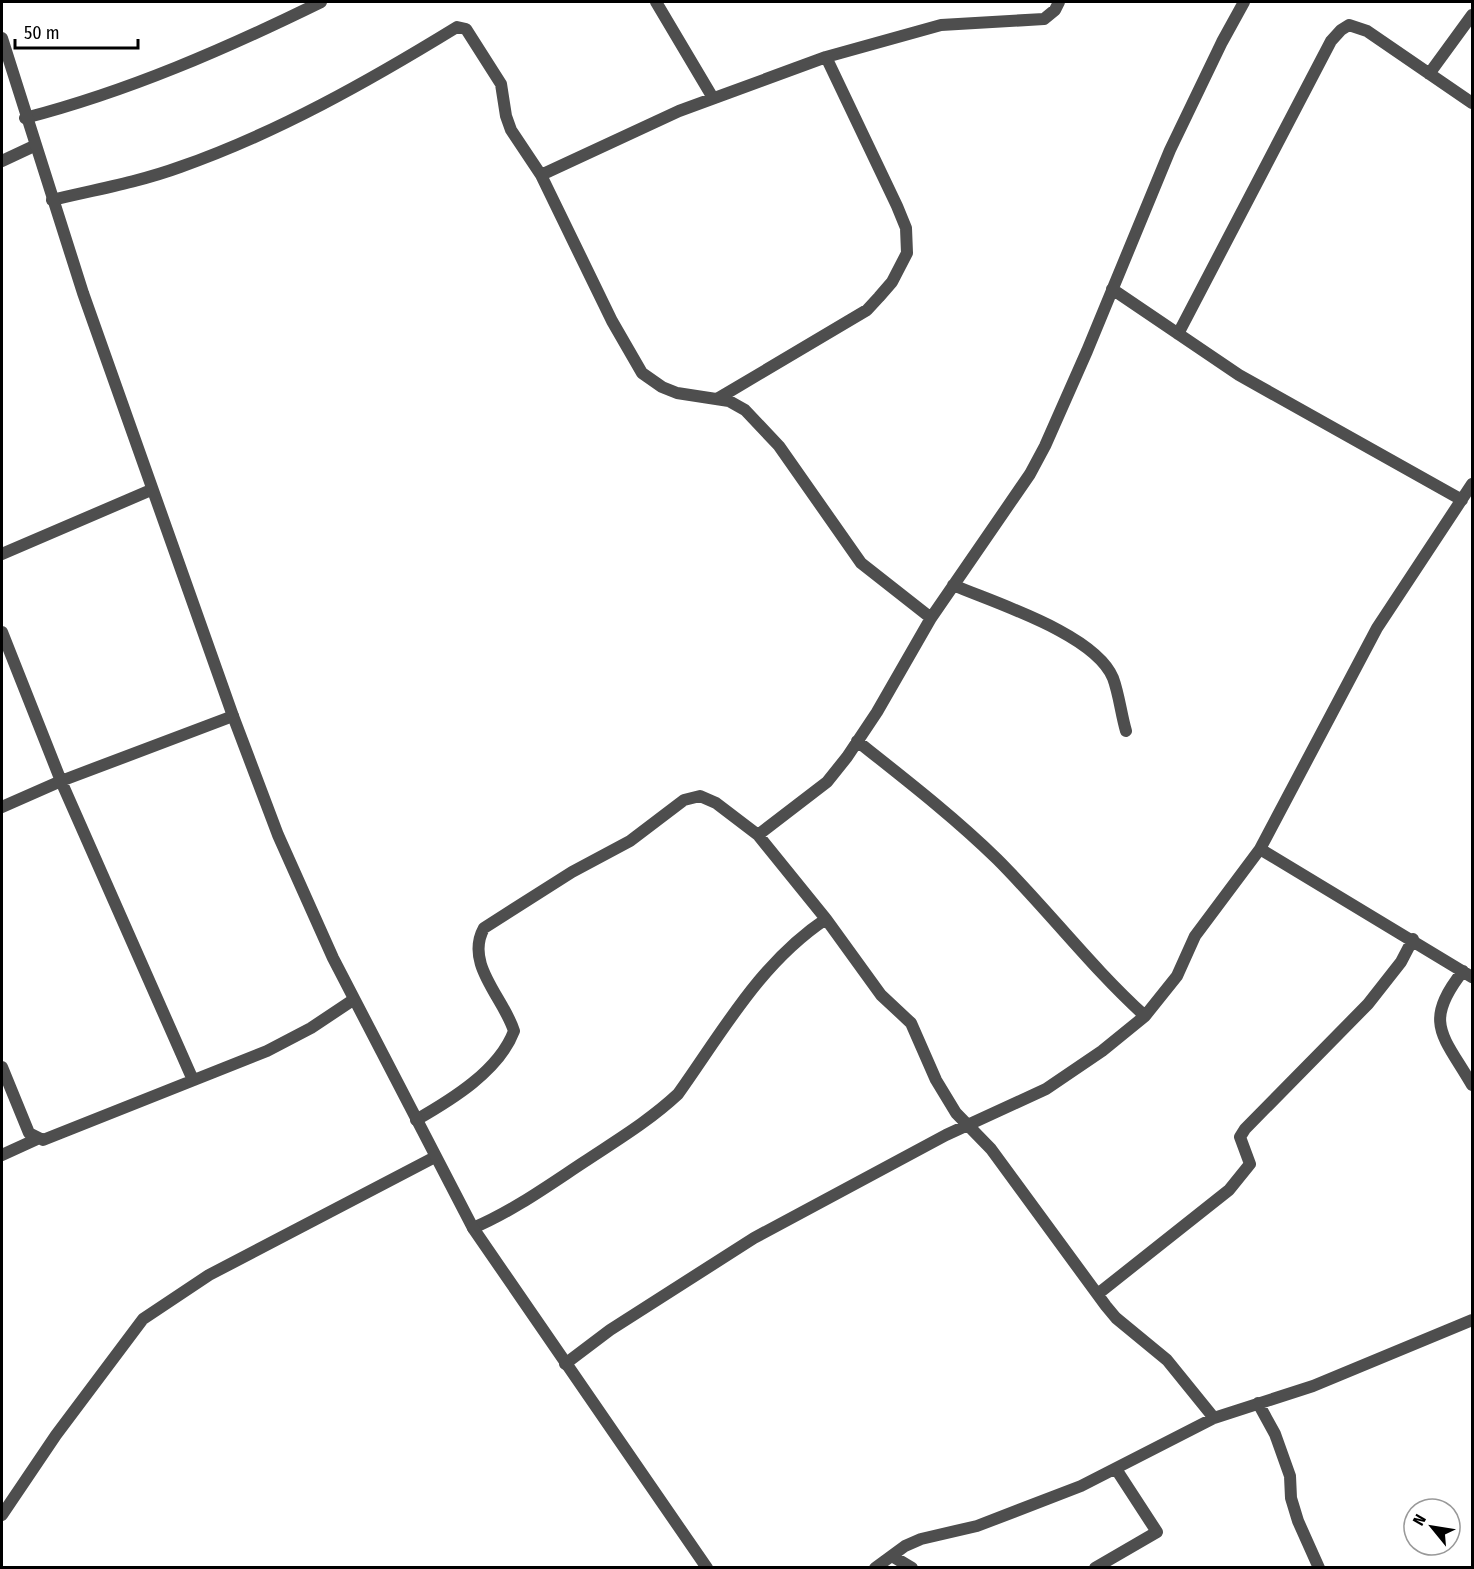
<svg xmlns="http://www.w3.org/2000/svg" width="1474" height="1569" font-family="'Fira Sans Condensed',sans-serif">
  <rect width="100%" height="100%" fill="#fff"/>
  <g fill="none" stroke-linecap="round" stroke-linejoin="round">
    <path stroke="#4e4e4e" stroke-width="12" d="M656,2L713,98
      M1429,74L1472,15
      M25,118C129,91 225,49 321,2
      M2,161L34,146
      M541,175L679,111L826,57L941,25L1044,19L1055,10L1059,2
      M52,200C94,190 139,182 180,167C277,133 369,81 457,27L466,29L501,84L506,116L511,130L541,175L612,321L642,373L662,387L677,393L729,401L745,410L779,446L861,563L931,618
      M1112,289L1239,375L1462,500
      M1178,334L1331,41L1341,30L1349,25L1367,31L1472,103
      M717,399L867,310L879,297L892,282L907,253L906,228L897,206L826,57
      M2,554L151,490
      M953,585C995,603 1095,634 1113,678C1119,694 1121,714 1126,731
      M2,632L61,781L193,1080
      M857,741C905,779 954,817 997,859C1048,910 1091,967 1145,1016
      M2,807L61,781L233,716
      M758,835L827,782L847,757L877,712L931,618L1030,474L1045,446L1087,351L1170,150L1222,42L1244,2
      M1260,849L1472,977
      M1463,971C1422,1023 1443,1035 1472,1085
      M2,1067L29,1133L43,1140L267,1051L311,1028L353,1000
      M416,1120C451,1100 499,1071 514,1031C504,998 464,964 484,928L572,872L630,841L684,800L700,796L716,803L758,835L826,919L881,995L911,1023L936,1080L956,1113L991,1149L1106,1306L1116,1318L1167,1360L1214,1418
      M2,1155L37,1139
      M473,1228C513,1211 549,1185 584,1162C617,1140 649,1121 678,1094C723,1031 760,963 826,919
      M1099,1293L1229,1190L1250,1164L1240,1137L1245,1129L1368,1004L1401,962L1413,939
      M565,1364L610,1330L754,1238L946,1135L1046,1089L1102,1051L1145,1016L1177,976L1195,936L1260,849L1377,628L1472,484
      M1258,1403L1275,1434L1290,1476L1291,1498L1298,1521L1319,1568
      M2,1515L56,1435L143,1319L209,1275L435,1157
      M892,1556L912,1568
      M875,1568L905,1546L921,1539L977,1526L1081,1486L1214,1418L1313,1386L1472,1320
      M1095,1568L1157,1532L1116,1469"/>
    <path stroke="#4e4e4e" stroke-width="12" d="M2,38L83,293L233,716L278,835L333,958L473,1228L707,1568"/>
  </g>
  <rect width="1474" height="1569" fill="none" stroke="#000000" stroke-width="6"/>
  <g transform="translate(1432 1527) rotate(300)"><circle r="28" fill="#ffffff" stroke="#999999" stroke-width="1.5"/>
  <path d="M0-4.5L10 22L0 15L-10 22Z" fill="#000000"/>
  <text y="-9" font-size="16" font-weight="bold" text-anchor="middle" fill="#000000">N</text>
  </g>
  <path d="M15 39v9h123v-9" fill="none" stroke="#000000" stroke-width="3"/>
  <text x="24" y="39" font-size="18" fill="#000000" stroke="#ffffff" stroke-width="4.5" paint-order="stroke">50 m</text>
</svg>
